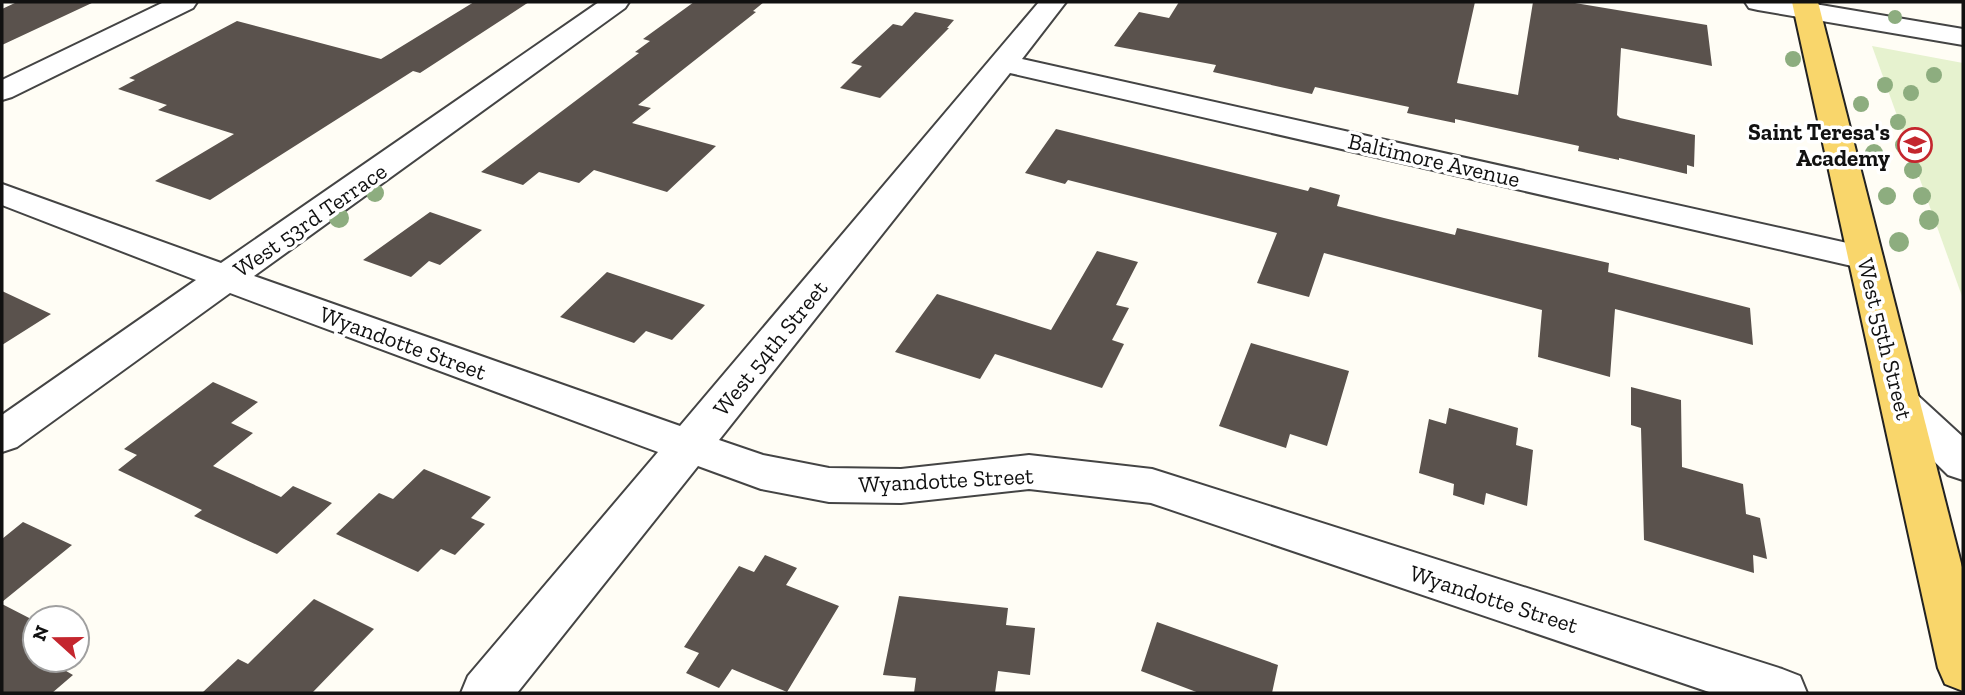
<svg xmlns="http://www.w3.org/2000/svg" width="1965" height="695" font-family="'Zilla Slab',serif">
  <rect width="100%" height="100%" fill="#fffdf5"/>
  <path fill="#e6f2cf" d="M1872,46L1963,63V299Z"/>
  <path fill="#5a524d" d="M17,2H94L2,45V9Z
    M474,2H529L420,73L413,71L210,200L155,181L234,134L158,110L167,105L118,89L135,80L129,78L237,21L381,59Z
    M694,2H764L753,11L756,12L638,105L651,108L632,123L716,146L667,192L594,170L579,183L539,172L523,185L481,172L639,53L635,52L650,41L643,39Z
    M1179,2H1475L1457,83L1518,95L1533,2H1569L1707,25L1712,66L1621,48L1617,115L1620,118L1695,135L1694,167L1687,165V174L1619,158V160L1578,151L1579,146L1455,119V123L1407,113L1409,107L1315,87L1312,94L1213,72L1216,65L1114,46L1139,12L1169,18Z
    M915,12L954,20L947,28H949L880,98L840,88L862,66L851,63L893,24L902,26Z
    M1056,129L1308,191L1310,187L1340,195L1337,206L1384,218L1455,235L1457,228L1609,263L1608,272L1750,308L1753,345L1615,309L1610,377L1538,357L1542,310L1324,253L1309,297L1257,283L1277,233L1068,180L1065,184L1025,173Z
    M430,212L482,230L440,265L429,261L411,277L363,260Z
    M1097,251L1138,262L1116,305L1129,308L1112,340L1124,344L1102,388L995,354L980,379L895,352L937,294L1051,330Z
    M607,272L705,305L672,340L646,331L634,343L560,317Z
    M2,291L51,314L2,345Z
    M1251,343L1349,371L1327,446L1290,434L1286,448L1219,426Z
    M213,382L258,402L231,423L253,433L213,466L281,497L293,486L332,503L277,554L194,516L202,510L118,470L137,455L124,449Z
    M1631,387L1681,400L1682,467L1743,484L1746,514L1760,518L1767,559L1753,555L1754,573L1644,540L1641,428L1631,425Z
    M1449,408L1518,428L1516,445L1533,450L1527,506L1486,493L1484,505L1453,495L1454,484L1419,473L1429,419L1446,424Z
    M424,469L491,497L471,518L485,524L455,555L441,549L418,572L336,534L379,493L393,499Z
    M23,522L72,545L2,602V539Z
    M765,555L797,568L786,585L839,606L787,692L732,669L719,688L686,673L699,653L684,647L739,566L754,572Z
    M899,596L1008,608L1006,625L1035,628L1030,675L998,671L995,693H914L916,678L883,675Z
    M314,599L374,629L312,693H202L238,659L248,664Z
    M2,604L35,621V660H47L73,675L52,693H2Z
    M1157,622L1278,665L1272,693H1199L1141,671Z"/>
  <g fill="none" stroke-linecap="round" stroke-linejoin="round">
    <g stroke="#444" stroke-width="4">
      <path id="minor" d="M164,2H197L193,8L12,97L2,100V80Z
        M599,2H629L625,8L254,276L680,426L1039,2H1066L1022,59L1865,247L1877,250L1883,258L1877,266L1865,269L1010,73L719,440L763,455L829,468L901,469L1029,455L1152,469L1782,669L1800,676L1807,693H1712L1151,503L1029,489L901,503L829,502L761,489L698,466L517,693H461L468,676L658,452L230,293L17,447L2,452V415L196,280L2,205V184L221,263Z
        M1745,2H1803L1963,29V45L1758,10L1749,8Z
        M1901,389L1915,393L1963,437V480L1948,475L1887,415L1881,404L1887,393Z"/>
    </g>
    <g stroke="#222" stroke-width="4">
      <path id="major" d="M1792,2H1818L1963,571V691L1945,684L1938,668Z"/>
    </g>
    <use href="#minor" fill="#fff" fill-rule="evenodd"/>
    <use href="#major" fill="#f9d66b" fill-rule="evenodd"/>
  </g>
  <g fill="#8dad7f">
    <circle cx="1895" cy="17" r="7"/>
    <circle cx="1793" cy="59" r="8"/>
    <circle cx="1934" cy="75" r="8"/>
    <circle cx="1885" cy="85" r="8"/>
    <circle cx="1911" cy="93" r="8"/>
    <circle cx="1861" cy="104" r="8"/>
    <circle cx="1898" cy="122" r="8"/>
    <circle cx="1904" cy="145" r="9"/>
    <circle cx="1874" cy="153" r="9"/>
    <circle cx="1913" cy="170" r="9"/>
    <circle cx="375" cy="193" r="9"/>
    <circle cx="1887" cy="196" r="9"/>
    <circle cx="1922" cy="196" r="9"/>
    <circle cx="339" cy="218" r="10"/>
    <circle cx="1929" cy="220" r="10"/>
    <circle cx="1899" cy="242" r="10"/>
  </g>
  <defs>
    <g id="school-ring" transform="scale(1.75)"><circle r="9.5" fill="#fff" stroke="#c4262e" stroke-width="1.5"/><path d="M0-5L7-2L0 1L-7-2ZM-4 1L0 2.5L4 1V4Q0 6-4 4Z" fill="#c4262e"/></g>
  </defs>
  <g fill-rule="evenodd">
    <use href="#school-ring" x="1915" y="145"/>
  </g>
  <g text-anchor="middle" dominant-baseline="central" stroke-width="7" stroke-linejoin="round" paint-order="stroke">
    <g font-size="23" font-weight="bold" fill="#111" stroke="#fff" text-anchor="end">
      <text x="1890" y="132">Saint Teresa's<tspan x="1890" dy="26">Academy</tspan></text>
    </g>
    <g font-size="23" fill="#111" stroke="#fff">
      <text transform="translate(1434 160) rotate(13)">Baltimore Avenue</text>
      <text transform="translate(310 220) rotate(-35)">West 53rd Terrace</text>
      <text transform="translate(1885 339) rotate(76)">West 55th Street</text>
      <text transform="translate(403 343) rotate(20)">Wyandotte Street</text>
      <text transform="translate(770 348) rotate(-51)">West 54th Street</text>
      <text transform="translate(946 480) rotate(-3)">Wyandotte Street</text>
      <text transform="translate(1494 599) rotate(18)">Wyandotte Street</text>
    </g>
  </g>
  <rect width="1965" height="695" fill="none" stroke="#111111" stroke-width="7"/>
  <g transform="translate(56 639) rotate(291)"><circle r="33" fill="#ffffff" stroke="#a0a0a0" stroke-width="2"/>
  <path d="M0-5L12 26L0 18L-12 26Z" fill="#c4262e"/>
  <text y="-10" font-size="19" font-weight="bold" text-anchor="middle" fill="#111111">N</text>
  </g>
</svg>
